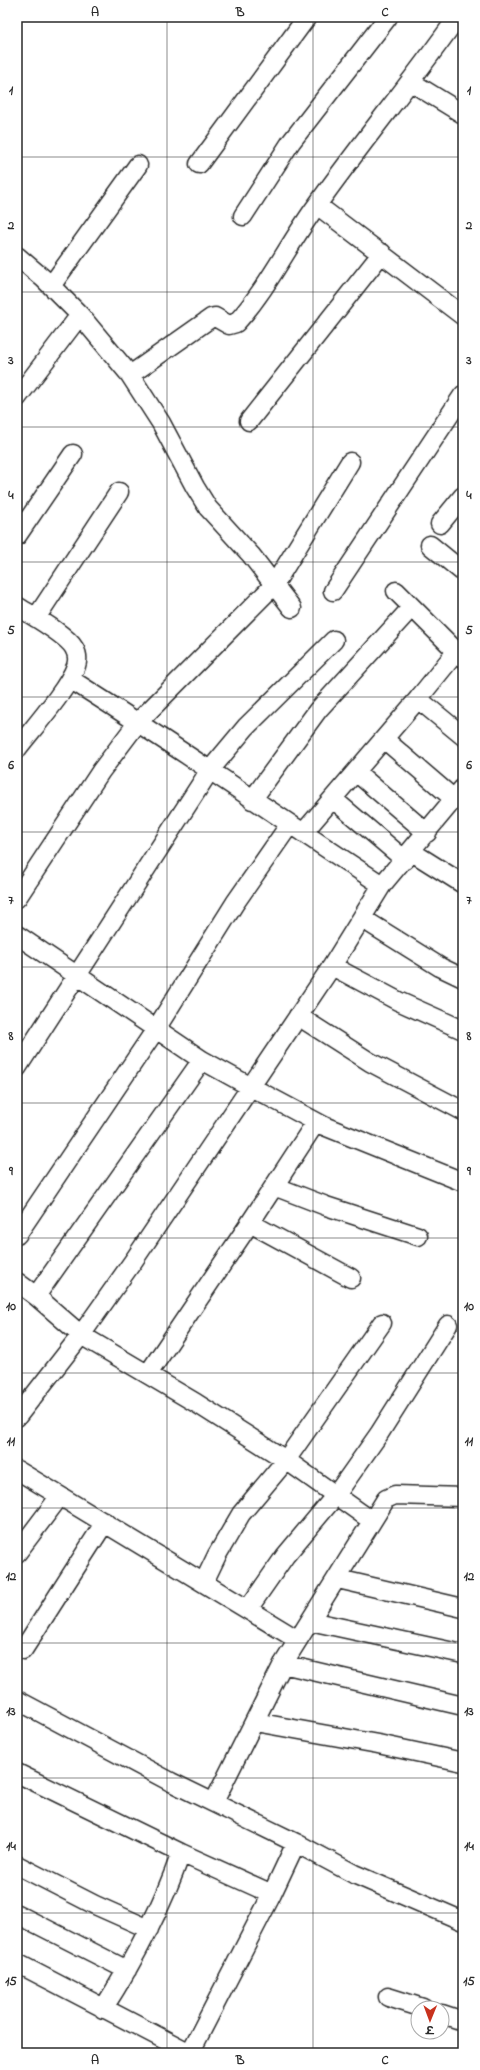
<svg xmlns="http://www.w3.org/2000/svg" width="480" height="2070" font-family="'Indie Flower','Playpen Sans Deva',sans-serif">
  <rect width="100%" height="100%" fill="#fff"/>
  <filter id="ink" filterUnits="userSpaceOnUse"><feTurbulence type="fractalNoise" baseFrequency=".025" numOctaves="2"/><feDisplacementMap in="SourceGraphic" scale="8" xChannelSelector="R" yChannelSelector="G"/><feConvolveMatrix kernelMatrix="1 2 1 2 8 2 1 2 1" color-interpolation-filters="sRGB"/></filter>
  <g filter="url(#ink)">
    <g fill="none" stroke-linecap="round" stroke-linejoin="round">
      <g stroke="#2b2b2b" stroke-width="21">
        <path id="street" d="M411,82L463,114
          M199,164L307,17
          M317,205L463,316
          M243,216L291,142L388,17
          M17,256L44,279L80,315L130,375L161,423L195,487L208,508L251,555L292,608
          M51,286L138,165
          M130,375L211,318L215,317L229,325L236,323C268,288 289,243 317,205C361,143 410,84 454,22
          M17,398L80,315
          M249,421L382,253
          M440,524L463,496
          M17,536L73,454
          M430,545L463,572
          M333,591L463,395
          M396,591L463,658
          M17,606C31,615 67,635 74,648C77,653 78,660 76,666C68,689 33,728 17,749
          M36,618L119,492
          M70,679C175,745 278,817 382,885
          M418,699L463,736
          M384,739L454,799
          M356,772L427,833
          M333,799L405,860
          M252,800L318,710L411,608
          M303,833L418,699L456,652
          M412,852L463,884
          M17,898L101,771L138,722L274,585L350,462
          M363,919L440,967L463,978
          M17,935L202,1060L251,1087L324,1126L463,1182
          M332,966L398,1001L463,1030
          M298,1016L370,1062L463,1111
          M17,1068L210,770L246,727L334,640
          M274,1186L326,1206L418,1236
          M250,1223L351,1278
          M17,1235L156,1029L235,903L290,824
          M17,1282L36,1296L81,1335L196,1403L286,1460L372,1521
          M36,1296L202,1060
          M148,1374L250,1223L316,1122
          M17,1417L81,1335L134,1260L332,966L382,885L463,788
          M17,1470L298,1640
          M17,1553L60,1496
          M338,1579L463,1608
          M204,1582L217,1555L241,1514L286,1460L382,1323
          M248,1609L285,1556L336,1495L379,1434L448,1325
          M310,1621L463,1654
          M23,1650L105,1522
          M283,1664L463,1706
          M17,1700L171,1782L296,1843L354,1874L463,1921
          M255,1722L378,1744L463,1762
          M17,1773L181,1853L272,1894
          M214,1802L283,1664L386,1499L395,1495L463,1497
          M17,1865L95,1905L149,1929
          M17,1914L127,1970
          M17,1963L190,2053
          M388,1997L423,2008
          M103,2009C135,1959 161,1910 181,1853
          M442,2014L463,2021
          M190,2053L272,1894L296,1843"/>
      </g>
      <use href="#street" stroke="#fff" stroke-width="18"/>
    </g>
  </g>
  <path fill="none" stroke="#2b2b2b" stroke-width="1" stroke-opacity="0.55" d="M167,17V2053M313,17V2053M17,157H463M17,292H463M17,427H463M17,562H463M17,697H463M17,832H463M17,967H463M17,1103H463M17,1238H463M17,1373H463M17,1508H463M17,1643H463M17,1778H463M17,1913H463"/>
  <rect width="480" height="2070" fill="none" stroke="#fff" stroke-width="44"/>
  <g transform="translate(430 2020) rotate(181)"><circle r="19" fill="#ffffff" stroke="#aaaaaa"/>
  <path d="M0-3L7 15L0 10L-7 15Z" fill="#c8321e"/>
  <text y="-6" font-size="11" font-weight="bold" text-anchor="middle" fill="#2b2b2b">उ</text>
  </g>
  <rect x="22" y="22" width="436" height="2026" fill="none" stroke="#2b2b2b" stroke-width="1.5"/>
  <g font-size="13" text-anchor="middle" font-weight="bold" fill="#2b2b2b">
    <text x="95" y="16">A</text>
    <text x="240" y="16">B</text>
    <text x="385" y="16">C</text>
    <text x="11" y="94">1</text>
    <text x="469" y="94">1</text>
    <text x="11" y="229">2</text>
    <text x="469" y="229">2</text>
    <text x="11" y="364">3</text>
    <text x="469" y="364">3</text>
    <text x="11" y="499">4</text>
    <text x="469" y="499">4</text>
    <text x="11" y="634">5</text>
    <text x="469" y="634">5</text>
    <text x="11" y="769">6</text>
    <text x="469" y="769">6</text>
    <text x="11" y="904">7</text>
    <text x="469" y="904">7</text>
    <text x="11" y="1040">8</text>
    <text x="469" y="1040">8</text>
    <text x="11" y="1175">9</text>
    <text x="469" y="1175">9</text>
    <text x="11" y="1310">10</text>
    <text x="469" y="1310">10</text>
    <text x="11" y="1445">11</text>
    <text x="469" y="1445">11</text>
    <text x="11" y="1580">12</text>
    <text x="469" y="1580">12</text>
    <text x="11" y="1715">13</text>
    <text x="469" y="1715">13</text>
    <text x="11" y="1850">14</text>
    <text x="469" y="1850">14</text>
    <text x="11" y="1985">15</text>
    <text x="469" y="1985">15</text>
    <text x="95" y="2064">A</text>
    <text x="240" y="2064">B</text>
    <text x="385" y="2064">C</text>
  </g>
</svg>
